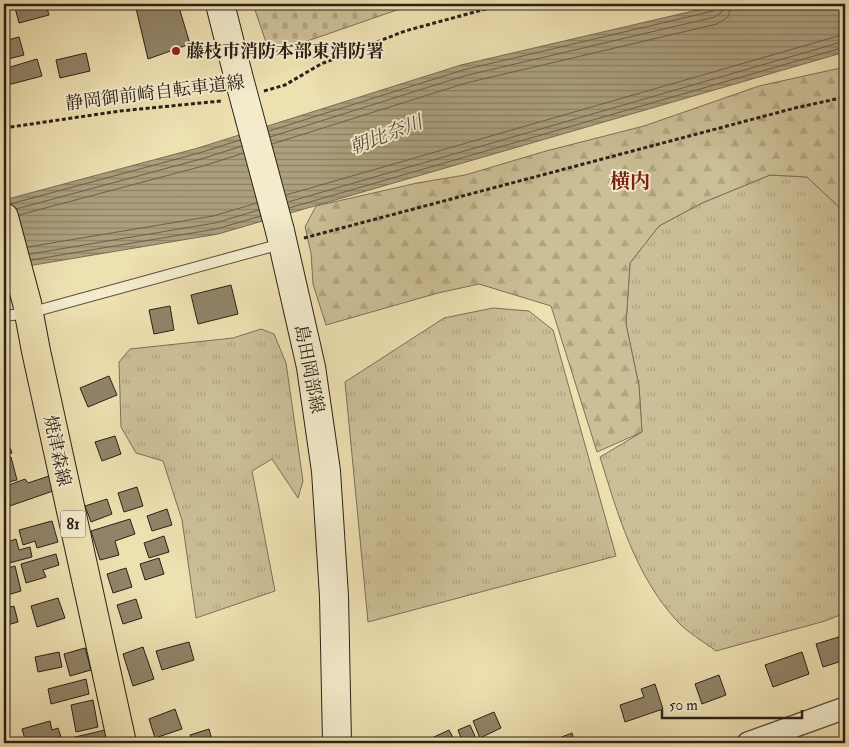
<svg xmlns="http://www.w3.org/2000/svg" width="849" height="747" font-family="'IM FELL Double Pica','Noto Serif JP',serif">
  <defs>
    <pattern id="grass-tufts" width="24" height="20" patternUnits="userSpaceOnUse" patternTransform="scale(1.25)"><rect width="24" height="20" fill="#ccbf97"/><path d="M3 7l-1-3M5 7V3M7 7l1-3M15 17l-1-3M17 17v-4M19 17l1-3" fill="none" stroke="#afa481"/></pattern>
    <pattern id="forest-firs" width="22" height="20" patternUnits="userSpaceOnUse" patternTransform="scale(1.25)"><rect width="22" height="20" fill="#ccbf97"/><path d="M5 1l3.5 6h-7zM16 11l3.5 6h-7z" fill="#afa481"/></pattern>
    <pattern id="cemetery-stones" width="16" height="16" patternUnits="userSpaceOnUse" patternTransform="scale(1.25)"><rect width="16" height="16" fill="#ccbf97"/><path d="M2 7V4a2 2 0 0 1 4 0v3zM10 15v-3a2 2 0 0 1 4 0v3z" fill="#afa481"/></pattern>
    <pattern id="water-rules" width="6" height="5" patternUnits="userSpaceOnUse" patternTransform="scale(1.25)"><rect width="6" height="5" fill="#ab9f7d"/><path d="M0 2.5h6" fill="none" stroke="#8b8165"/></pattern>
  </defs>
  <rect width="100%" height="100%" fill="#ede0b1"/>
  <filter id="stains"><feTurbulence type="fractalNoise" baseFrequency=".004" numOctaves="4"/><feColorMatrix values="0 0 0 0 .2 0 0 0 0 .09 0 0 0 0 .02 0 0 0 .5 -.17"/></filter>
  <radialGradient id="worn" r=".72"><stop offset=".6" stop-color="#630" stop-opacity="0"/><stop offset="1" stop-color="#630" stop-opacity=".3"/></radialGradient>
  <path fill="url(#grass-tufts)" stroke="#7c7058" d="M770,175L807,177L839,207L845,231V613L825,621L716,651C704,642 687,632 677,621C635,575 618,515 600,457L642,432L639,386L626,324L630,263L659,226L702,203Z
    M493,308L529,311L553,330L616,556L368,622L345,382L444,318Z
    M261,329L274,334L286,363L303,481L298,498L272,459L252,471L275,591L196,618L182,520L163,461L136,453L121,427L119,362L130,349L233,338Z"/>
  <path fill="url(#forest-firs)" stroke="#7c7058" d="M845,67V228L839,207L807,177L770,175L702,203L659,226L630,263L626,324L639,386L642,432L597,452L551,306L479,284L438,293L326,325L313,284L311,253L305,227L316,206L417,183L465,175L546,151L644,126L759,86Z"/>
  <path fill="url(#cemetery-stones)" stroke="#7c7058" d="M253,4H414L270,54Z"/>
  <path fill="url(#water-rules)" stroke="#786c55" d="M723,4H845V52L218,234L4,270V200L198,148L461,65Z"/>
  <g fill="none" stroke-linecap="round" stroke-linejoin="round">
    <path stroke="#6c604a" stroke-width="1" d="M269,131L463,70L713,11L717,9L718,4
      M270,137L464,76L715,17L722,12L724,4
      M272,144L466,83L717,24L728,17L732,4
      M286,195L845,34
      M288,202L845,41
      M10,204L199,153L240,140
      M289,208L845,47
      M16,209L201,159L242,146
      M19,215L203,166L244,153
      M28,247L213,216L257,203
      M30,254L215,223L259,210
      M31,260L216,229L261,216"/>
  </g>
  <path fill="#908468" stroke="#2c2018" d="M14,4H46L49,15L19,23Z
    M135,4H178L190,44L148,59Z
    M19,37L24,55L4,60V41Z
    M86,53L90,71L60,78L56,60Z
    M37,59L42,76L4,86V69Z
    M231,285L238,314L198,324L191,295Z
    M170,306L174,330L154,334L149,310Z
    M109,376L117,395L88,407L80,388Z
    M4,432L12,453L4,455Z
    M115,436L121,454L102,461L95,442Z
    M11,457L17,480L4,483V459Z
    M49,476L53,491L4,508V487L25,479L28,483Z
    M137,487L143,506L124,512L118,493Z
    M107,499L112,514L91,522L85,506Z
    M167,509L172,525L152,531L147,516Z
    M130,519L135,534L115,541L119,555L100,560L91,531Z
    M52,521L58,542L37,548L35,541L23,545L19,530Z
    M164,536L169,552L149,558L144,543Z
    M16,539L19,550L30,547L32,557L9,563L7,554L4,555V543Z
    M56,554L59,565L43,570L46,577L26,583L21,564Z
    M159,558L164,574L145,580L140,564Z
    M15,566L21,591L4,596V569Z
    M126,568L132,587L113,593L107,574Z
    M58,598L65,618L37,627L31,606Z
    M136,599L142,618L123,624L117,605Z
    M14,606L18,622L4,626V609Z
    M845,635V660L823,667L816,644Z
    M189,642L194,660L162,670L156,651Z
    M143,647L154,679L133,686L123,654Z
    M85,648L91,670L70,676L64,654Z
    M59,652L62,667L38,672L35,657Z
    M802,652L809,674L773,687L765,665Z
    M719,675L726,695L702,704L695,684Z
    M86,679L89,694L51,704L48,689Z
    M655,684L663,709L625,722L620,705L644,697L641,689Z
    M93,700L98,727L76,732L71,705Z
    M175,709L182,729L155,738L149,719Z
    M494,712L501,728L480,738L473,721Z
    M50,721L52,730L58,728L61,737L39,743H26L22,729Z
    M470,725L478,743H463L458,730Z
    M209,729L213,743H192L190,735Z
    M105,730L108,743H50Z
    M449,730L456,743H421Z
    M572,733L575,743H550L549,742Z"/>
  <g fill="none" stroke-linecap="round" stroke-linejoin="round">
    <g stroke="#5c503e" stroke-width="12">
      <path id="service" d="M4,316L29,313L281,244"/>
    </g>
    <g stroke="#5c503e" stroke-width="24">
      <path id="minor" d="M748,743L845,708"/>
    </g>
    <g stroke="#2c2018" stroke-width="30">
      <path id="secondary" d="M220,4L238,75
        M280,231L311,367L326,471L334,596L337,743"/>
    </g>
    <g stroke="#2c2018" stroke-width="30">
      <path id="primary" d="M4,217L27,303L36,351L122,743"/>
    </g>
    <path stroke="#2c2018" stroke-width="3" stroke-dasharray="4 2.5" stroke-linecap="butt" d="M264,91L285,85L321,64L405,31L504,4
      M4,128L120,111L221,101
      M304,238L795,108L845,97"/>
    <use href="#service" stroke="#f3ebcc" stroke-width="10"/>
    <use href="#minor" stroke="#f3ebcc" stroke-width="21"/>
    <use href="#secondary" stroke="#f3ebcc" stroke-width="28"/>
    <use href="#primary" stroke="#ede0b1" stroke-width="28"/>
    <g stroke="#2c2018" stroke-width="30" stroke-linecap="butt">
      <path id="secondary-bridge" d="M238,75L280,231"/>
    </g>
    <use href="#secondary-bridge" stroke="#f3ebcc" stroke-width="28"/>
  </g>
  <circle fill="#8f2418" stroke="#f3ebcc" stroke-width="2" cx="176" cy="51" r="5"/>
  <g text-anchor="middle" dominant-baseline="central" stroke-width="4" stroke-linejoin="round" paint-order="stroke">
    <rect fill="#f3ebcc" stroke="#685d4e" stroke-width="1" x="60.5" y="510.5" width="25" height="27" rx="4"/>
    <g font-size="16" font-weight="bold" fill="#2c2018">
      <text x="73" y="524">81</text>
    </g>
    <g font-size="18" font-weight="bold" fill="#2c2018" stroke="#f3ebcc" text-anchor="start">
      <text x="186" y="51">藤枝市消防本部東消防署</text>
    </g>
    <g font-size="18" fill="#2c2018" stroke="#f3ebcc">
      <text transform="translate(155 93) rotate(-7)">静岡御前崎自転車道線</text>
      <text transform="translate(309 369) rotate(79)">島田岡部線</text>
      <text transform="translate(57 451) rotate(78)">焼津森線</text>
    </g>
    <g font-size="19" font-style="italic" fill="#584c3b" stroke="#f3ebcc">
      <text transform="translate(386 135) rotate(-21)">朝比奈川</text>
    </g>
    <g font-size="20" font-weight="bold" fill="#7a1f14" stroke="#f3ebcc">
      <text x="630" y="181">横内</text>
    </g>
  </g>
  <rect width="849" height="747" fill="none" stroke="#ede0b1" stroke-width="20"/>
  <rect x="5" y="5" width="839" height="737" fill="none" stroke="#2c2018" stroke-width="2.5"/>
  <rect x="10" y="10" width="829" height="727" fill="none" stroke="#2c2018"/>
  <path d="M662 710v8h140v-8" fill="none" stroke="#2c2018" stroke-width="2.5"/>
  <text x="669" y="710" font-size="15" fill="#2c2018" stroke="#f3ebcc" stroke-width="4" paint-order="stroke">50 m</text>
  <rect width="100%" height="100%" filter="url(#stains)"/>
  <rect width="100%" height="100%" fill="url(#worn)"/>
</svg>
